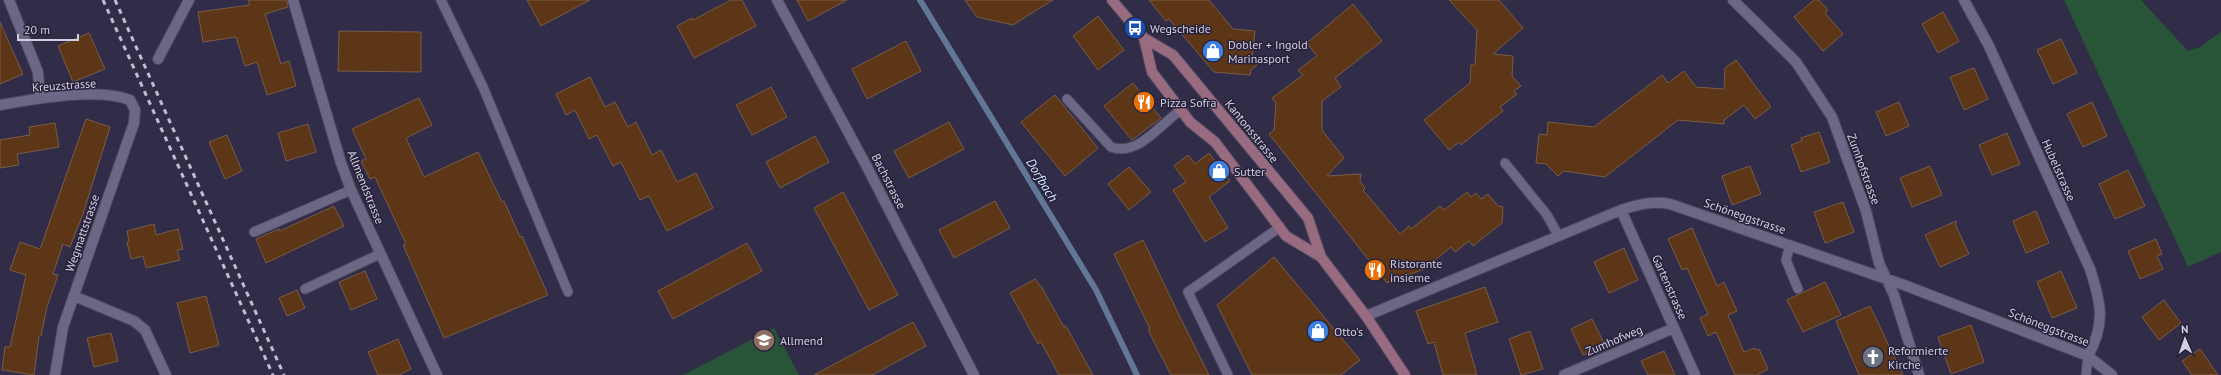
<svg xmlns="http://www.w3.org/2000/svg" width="2221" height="375" font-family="'PT Sans',sans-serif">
  <rect width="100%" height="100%" fill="#312c47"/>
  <path fill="#285437" d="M2064,0H2141L2188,51L2200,47L2221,32V252L2188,267Z
    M774,328L799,375H683Z"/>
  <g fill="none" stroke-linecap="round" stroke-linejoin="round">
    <path stroke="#617795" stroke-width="6" d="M920,0L1096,290L1137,375"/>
  </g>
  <path fill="#5d3617" stroke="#785c48" d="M248,0H287L288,7L265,14L281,64L289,61L296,86L267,95L257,62L245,66L236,37L203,42L198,12L250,5Z
    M527,0H590L541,26Z
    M731,0H742L756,26L694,58L677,26L692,18L693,20Z
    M797,0H847L808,21Z
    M965,0H1053L1013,25L977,17Z
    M1149,0H1209L1233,29L1255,31L1252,59L1257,65L1251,70L1250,75L1214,72L1169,19L1166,21Z
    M1449,0H1499L1523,28L1493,54L1513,56L1512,76L1521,86L1514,91L1517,94L1500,107L1503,111L1461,145L1459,142L1449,150L1424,120L1470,83L1471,65H1475L1477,30Z
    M1814,0H1819L1828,10L1825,13L1843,34L1823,51L1794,17Z
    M1353,4L1382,41L1335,78L1341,87L1322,101V130L1344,158L1327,176L1361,174L1360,181L1365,188L1363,190L1400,234L1409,226L1411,229L1440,206L1444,210L1467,192L1471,197L1476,193L1481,199L1488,194L1498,206L1503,207L1502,223L1473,246L1469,241L1455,252L1451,247L1424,269L1387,283L1269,134L1274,130L1276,103L1272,98L1303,75L1298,70L1317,56L1307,43Z
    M1943,12L1959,41L1938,53L1922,24Z
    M1098,16L1124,50L1098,70L1073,36Z
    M0,22L23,74L0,84Z
    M339,31L421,32V72L338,71Z
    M89,33L105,69L73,82L58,46Z
    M2061,39L2077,73L2053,84L2037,50Z
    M906,41L921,71L867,99L852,69Z
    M1736,60L1771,107L1755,119L1744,105L1724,120V124L1678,120L1605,177L1564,171L1558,176L1546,164L1536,163L1539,134L1547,135L1548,122L1594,127L1662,75L1668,83L1684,71L1696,87L1724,89L1725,68Z
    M1974,68L1988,99L1964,110L1950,77Z
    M590,77L605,107L615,102L628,127L636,122L652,155L661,150L677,182L696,173L713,208L667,231L649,196L640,200L621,162L613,166L597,135L589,139L575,110L566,115L556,94Z
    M1133,83L1161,118L1132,140L1104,106Z
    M771,87L787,117L752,135L736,105Z
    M1055,95L1098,148L1065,176L1021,122Z
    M419,98L432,125L406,138L424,177L478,152L502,202L504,201L520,237L522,236L548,295L444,338L403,245L406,244L375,177L370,179L361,161L366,159L352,129Z
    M1899,102L1909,126L1886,136L1876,112Z
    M2092,102L2107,136L2083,147L2067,114Z
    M86,119L110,127L83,214L70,247L63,244L53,274L58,275L47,307L41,336H39L34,375L2,370L5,347H10L26,275L10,270L20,242L40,249Z
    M949,122L964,149L909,178L894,151Z
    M55,123L59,147L17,154L19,165L0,168V140L30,135L29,127Z
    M308,124L316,152L286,161L278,133Z
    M1819,132L1830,162L1801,172L1791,145L1802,141L1801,138Z
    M2007,133L2020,164L1992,175L1979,145Z
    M227,135L242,171L225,179L209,142Z
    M815,136L829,162L780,188L766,162Z
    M1209,153L1230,181L1209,197L1228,228L1205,242L1173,190L1186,182L1174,166L1188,155L1195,164Z
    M1750,166L1761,194L1732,205L1722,176Z
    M1930,166L1942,195L1912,207L1900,178Z
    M1129,167L1151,192L1129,210L1108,184Z
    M2128,170L2145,206L2115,219L2099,184Z
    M843,192L898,295L869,310L814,208Z
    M995,201L1010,228L954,258L939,230Z
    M1843,202L1854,232L1825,243L1814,212Z
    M334,206L344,226L266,263L256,239L279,229L280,231Z
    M2036,211L2049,243L2026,253L2013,221Z
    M1956,221V226L1969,254L1940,267L1925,235Z
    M154,224L156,235L178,229L183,249L177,250L180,260L146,268L143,256L131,259L127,242L129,241L127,231Z
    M1692,228L1717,286L1724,282L1737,311L1728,315L1744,352L1755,348L1756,350L1759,349L1768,369L1757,375H1735L1716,332L1708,336L1700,318L1708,314L1687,268L1682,270L1668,239Z
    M2156,239L2162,254L2157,256L2163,269L2140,279L2128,251Z
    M1143,240L1179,315L1209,375H1171L1148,330L1150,329L1114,254Z
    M747,243L762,271L673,319L658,291Z
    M1624,248L1638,280L1609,293L1594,262Z
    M1274,257L1360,360L1341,375H1252L1217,305Z
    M365,271L377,299L351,310L339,282Z
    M2061,271L2077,308L2052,318L2037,282Z
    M1035,279L1042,288L1064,327L1066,326L1093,375H1059L1041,342L1038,344L1010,293Z
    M1825,282L1841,315L1803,332L1787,300Z
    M1485,287L1498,322L1465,333L1477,375H1443L1434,342L1428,344L1416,311Z
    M297,290L305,308L287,316L279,298Z
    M206,296L219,345L190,353L177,303Z
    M2164,300L2181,323L2159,340L2142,317Z
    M1870,306L1903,375H1859L1836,321Z
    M1592,319L1605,345L1583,355L1571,329Z
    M913,322L926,346L872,375H814Z
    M1971,325L1984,362L1951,374L1938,337Z
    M1530,331L1543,369L1521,375L1509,339Z
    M111,333L118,361L94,367L87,338Z
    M398,339L411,369L399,375H378L368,352Z
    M2200,349L2218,375H2192L2182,361Z
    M1664,351L1675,375H1648L1641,361Z"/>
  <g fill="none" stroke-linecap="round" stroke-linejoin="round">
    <g stroke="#4e485e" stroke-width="11">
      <path id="lane" d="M441,0L483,87L568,292
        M1067,99L1111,147C1138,157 1160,124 1181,110
        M1505,163L1547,215L1558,235
        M254,232L351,190
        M1790,245L1786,260L1798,289
        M305,289L380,254
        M1228,375L1188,292L1280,227
        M2086,375L2088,356"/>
    </g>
    <g stroke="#4e485e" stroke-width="12">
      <path id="street" d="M9,0L38,72L40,98
        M293,0L341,163L351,190L437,375
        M777,0L867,167L974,375
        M1733,0L1796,62L1832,117L1866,211L1879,263L1894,295L1919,375
        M1964,0L1989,46L2090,269C2101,303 2106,323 2088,356
        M158,59L189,0
        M0,105C35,99 97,87 130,100L135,110L134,123L63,327L55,375
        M1621,210L1695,375
        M74,296L134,321L145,330L166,375
        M1366,316L1621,210C1639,204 1652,201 1670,204L1904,285L2088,356L2112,375
        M1564,375L1674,328"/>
    </g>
    <g stroke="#4e485e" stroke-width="12">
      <path id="secondary" d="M1112,0L1144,38L1173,55L1308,218L1321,257L1366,316L1405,375
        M1144,38L1152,72L1190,122L1215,142L1286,236L1321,257"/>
    </g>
    <use href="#lane" stroke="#6d6786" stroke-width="9"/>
    <use href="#street" stroke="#6d6786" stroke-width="10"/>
    <use href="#secondary" stroke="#986b81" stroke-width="10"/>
    <path stroke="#c0bdcf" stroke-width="3" stroke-dasharray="5 5" stroke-linecap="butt" d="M103,0L273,375
      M115,0L284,375"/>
  </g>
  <defs>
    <g id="bus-disc" transform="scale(1.15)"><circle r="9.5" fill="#1a4fb4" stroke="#28223c"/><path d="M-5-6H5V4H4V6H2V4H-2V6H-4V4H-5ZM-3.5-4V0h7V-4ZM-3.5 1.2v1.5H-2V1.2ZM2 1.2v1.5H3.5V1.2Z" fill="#fff"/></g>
    <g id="shop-disc" transform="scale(1.15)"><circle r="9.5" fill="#3f7fe0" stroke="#28223c"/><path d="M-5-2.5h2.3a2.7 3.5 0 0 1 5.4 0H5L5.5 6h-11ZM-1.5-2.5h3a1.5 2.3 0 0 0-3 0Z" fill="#fff"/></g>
    <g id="restaurant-disc" transform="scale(1.15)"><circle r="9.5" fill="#e8710a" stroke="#28223c"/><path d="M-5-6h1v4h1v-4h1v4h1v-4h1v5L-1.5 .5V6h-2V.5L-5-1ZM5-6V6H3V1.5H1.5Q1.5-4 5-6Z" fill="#fff"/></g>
    <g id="school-disc" transform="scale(1.15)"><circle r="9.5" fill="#8d6e63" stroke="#28223c"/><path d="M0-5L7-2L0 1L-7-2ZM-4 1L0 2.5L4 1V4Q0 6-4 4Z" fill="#fff"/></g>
    <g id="church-disc" transform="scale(1.15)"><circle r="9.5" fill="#6b7280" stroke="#28223c"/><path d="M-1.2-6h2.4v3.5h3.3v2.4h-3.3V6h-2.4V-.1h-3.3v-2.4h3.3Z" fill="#fff"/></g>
  </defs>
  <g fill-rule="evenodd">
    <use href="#bus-disc" x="1135" y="28"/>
    <use href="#shop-disc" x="1213" y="51"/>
    <use href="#restaurant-disc" x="1144" y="102"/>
    <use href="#shop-disc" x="1219" y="171"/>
    <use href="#restaurant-disc" x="1375" y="270"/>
    <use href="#shop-disc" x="1318" y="331"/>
    <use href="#school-disc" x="764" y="340"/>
    <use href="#church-disc" x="1873" y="357"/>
  </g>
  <g text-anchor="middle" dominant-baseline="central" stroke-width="3" stroke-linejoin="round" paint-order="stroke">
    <g font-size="12" fill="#d2cfe0" stroke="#28223c" text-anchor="start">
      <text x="1150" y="28">Wegscheide</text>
      <text x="1228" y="44">Dobler + Ingold<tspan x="1228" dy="14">Marinasport</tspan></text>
      <text x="1160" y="102">Pizza Sofra</text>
      <text x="1234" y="171">Sutter</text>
      <text x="1390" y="263">Ristorante<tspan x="1390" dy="14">insieme</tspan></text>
      <text x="1334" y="331">Otto's</text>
      <text x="780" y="340">Allmend</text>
      <text x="1888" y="350">Reformierte<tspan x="1888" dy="14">Kirche</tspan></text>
    </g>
    <g font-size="12" fill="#d2cfe0" stroke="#28223c">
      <text transform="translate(64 85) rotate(-4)">Kreuzstrasse</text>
      <text transform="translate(1252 131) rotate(51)">Kantonsstrasse</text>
      <text transform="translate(1864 169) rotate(70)">Zumhofstrasse</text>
      <text transform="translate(2059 170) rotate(66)">Hubelstrasse</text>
      <text transform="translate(889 181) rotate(63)">Bachstrasse</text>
      <text transform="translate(366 187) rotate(68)">Allmendstrasse</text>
      <text transform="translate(1745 216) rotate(19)">Schöneggstrasse</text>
      <text transform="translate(82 233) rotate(-71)">Wegmattstrasse</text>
      <text transform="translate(1670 287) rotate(66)">Gartenstrasse</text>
      <text transform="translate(2049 327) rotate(21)">Schöneggstrasse</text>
      <text transform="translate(1614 340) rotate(-23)">Zumhofweg</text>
    </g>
    <g font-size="13" font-style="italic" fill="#d0e5fe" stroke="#28223c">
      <text transform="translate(1042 180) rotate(59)">Dorfbach</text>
    </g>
  </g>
  <g transform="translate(2185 339) rotate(358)" stroke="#28223c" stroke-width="3" paint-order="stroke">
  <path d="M0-3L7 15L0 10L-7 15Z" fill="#d2cfe0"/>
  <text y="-6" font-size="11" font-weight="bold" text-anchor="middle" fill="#d2cfe0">N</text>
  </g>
  <path d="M18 34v6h60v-6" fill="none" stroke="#d2cfe0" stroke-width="2"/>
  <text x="24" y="34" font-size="12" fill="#d2cfe0" stroke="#28223c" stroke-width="3" paint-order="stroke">20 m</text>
</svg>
